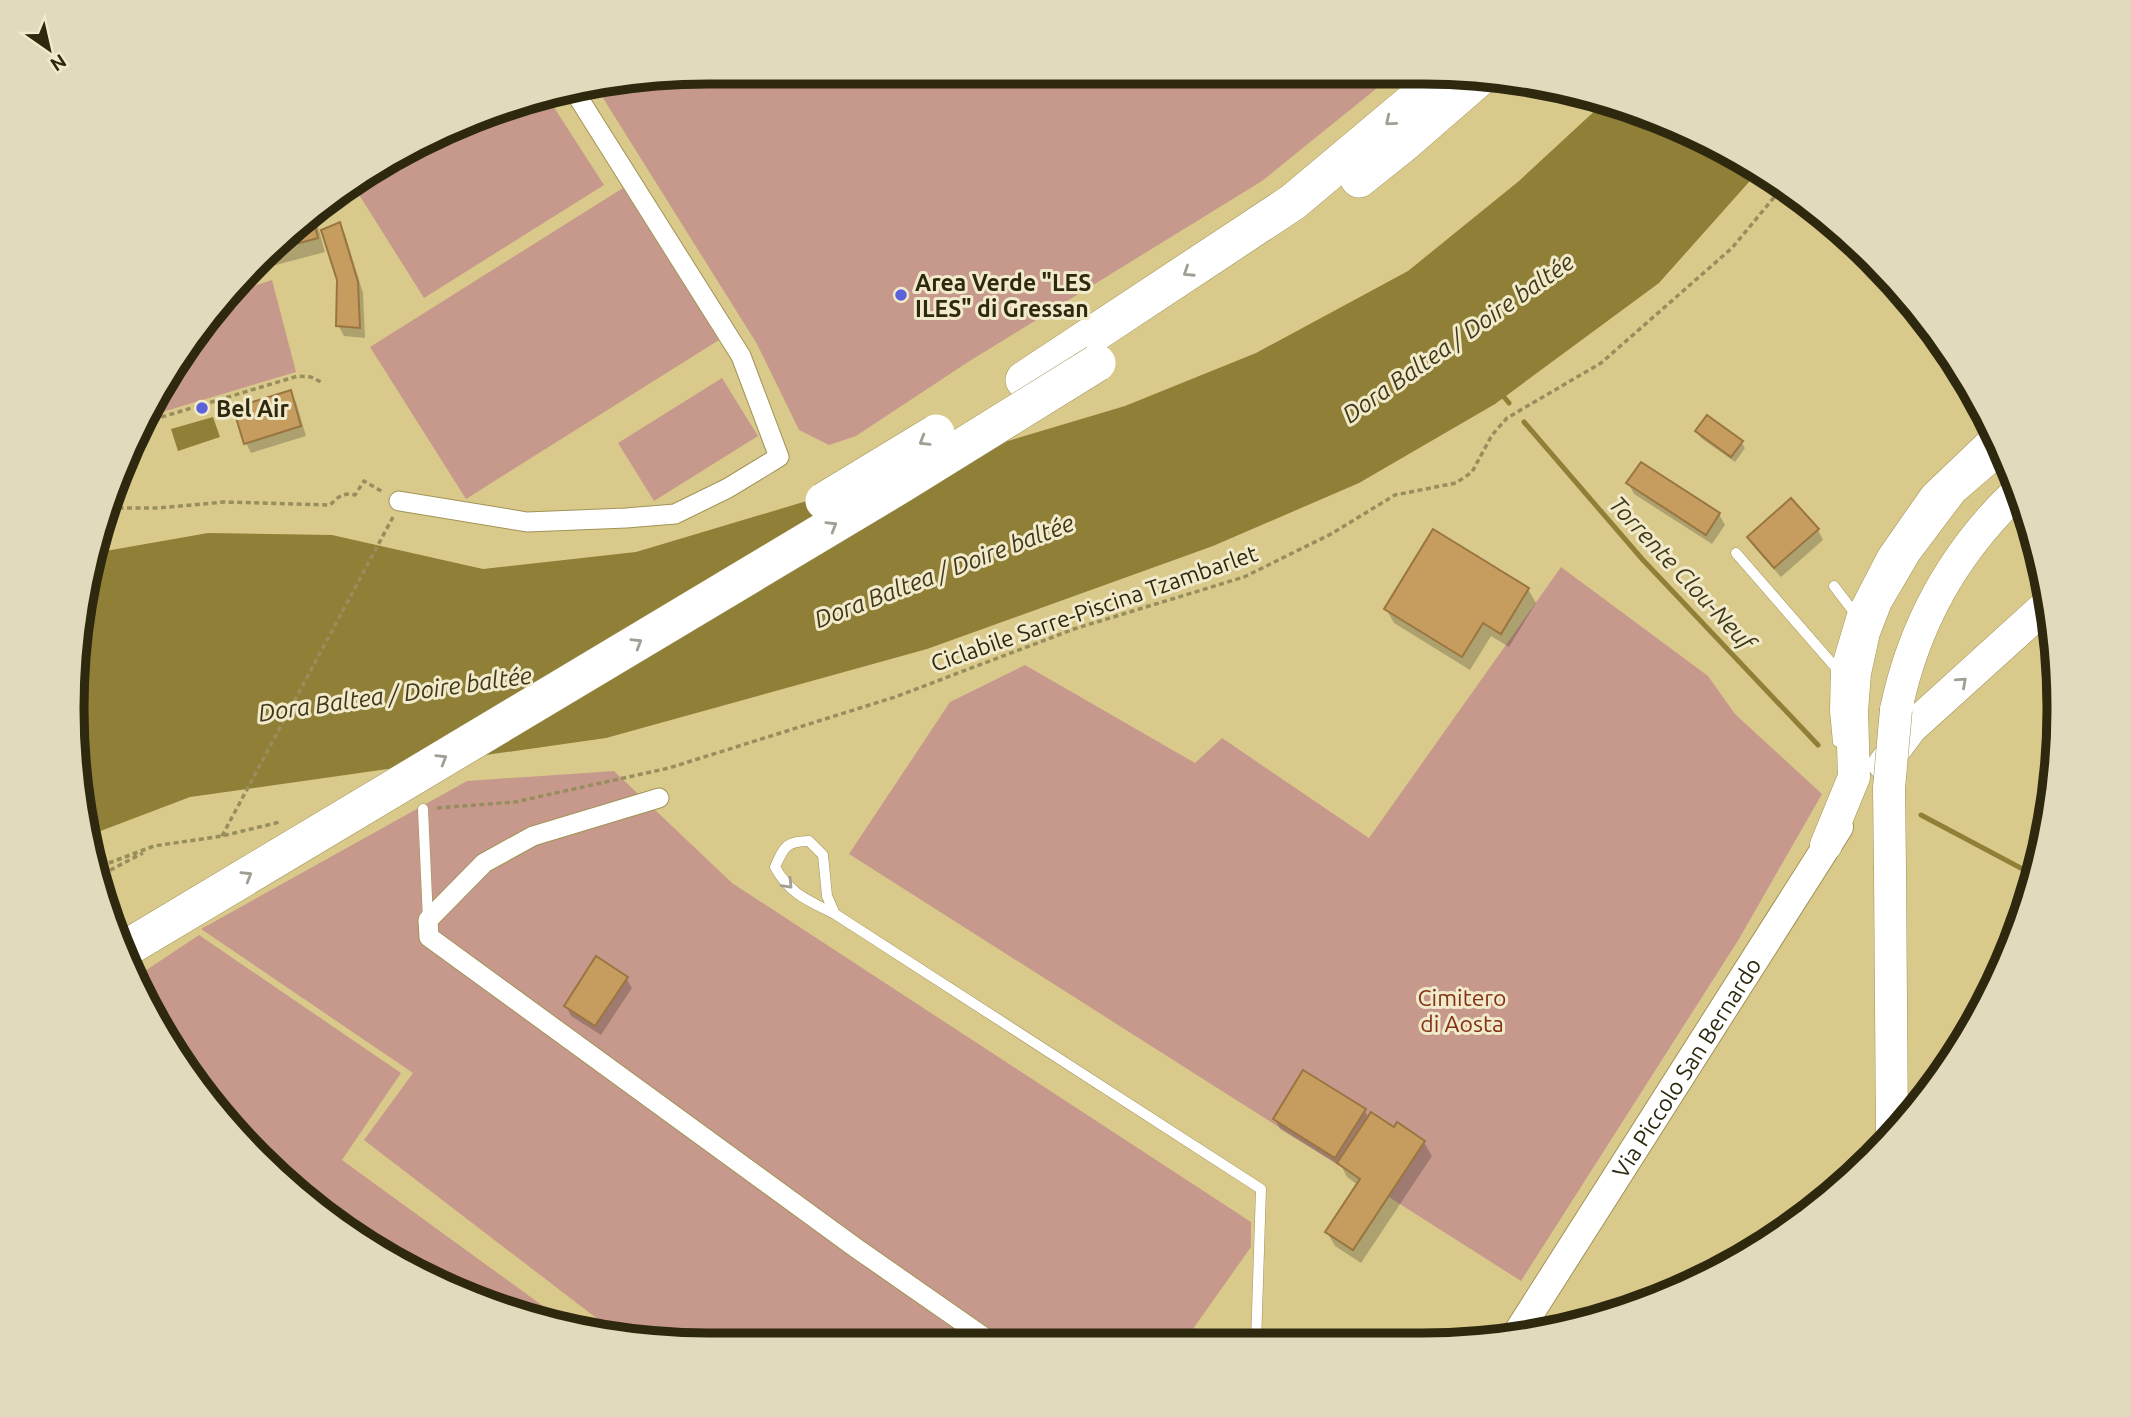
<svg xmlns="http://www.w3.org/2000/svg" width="2131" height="1417" font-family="Ubuntu,sans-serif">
  <rect width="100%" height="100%" fill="#d9ca8b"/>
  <path fill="#c7998c" d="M709,72L1392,76L1262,181L968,362L856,436L829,445L799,430L757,344L598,90Z
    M548,98L604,185L424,298L351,182L504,105Z
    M623,188L719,340L466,499L370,347Z
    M272,280L296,372L149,416L204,321L235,292Z
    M722,378L758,436L654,501L618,443Z
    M1561,567L1708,676L1735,714L1822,794L1739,939L1521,1281L849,854L950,702L1025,665L1195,763L1222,738L1369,838Z
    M614,771L732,883L1251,1222V1247L1183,1343L625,1340L364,1140L413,1073L201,929L467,781Z
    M199,935L401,1073L342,1160L565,1322L427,1280L288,1187L157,1027L136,977Z"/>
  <path fill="#8f7f37" d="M1600,106L1704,137L1757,173L1659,283L1495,404L1359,483L1213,546L927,649L606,738L190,797L90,835L73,667L100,552L208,533L332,535L483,569L636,552L1125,406L1256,353L1408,271L1519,181Z
    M213,417L220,437L178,451L171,429Z"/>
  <path fill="#0003" d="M315,216L325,252L257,270Z
    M339,224L345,234L363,293L365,338L344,336L338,325Z
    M290,392L296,402L306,436L251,453L246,443Z
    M1697,431L1741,442L1745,448L1735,462L1701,438Z
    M1629,484L1719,514L1725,525L1712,544L1634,494Z
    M1818,530L1823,540L1781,577L1755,548L1749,538Z
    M1528,589L1536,603L1509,647L1491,636L1470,670L1394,623L1386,609Z
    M626,978L632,988L601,1035L571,1016L566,1006Z
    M1365,1111L1369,1119L1424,1142L1432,1156L1361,1263L1335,1246L1327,1232L1358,1185L1347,1177L1342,1167L1280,1129L1275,1119Z"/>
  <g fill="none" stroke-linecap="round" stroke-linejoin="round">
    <path stroke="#8f7f37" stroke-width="5" d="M1504,397L1509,403
      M1524,422L1643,560L1818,745
      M1921,815L2034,875"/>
  </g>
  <path fill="#c69c5f" stroke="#997641" stroke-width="2" d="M313,218L318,238L281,248Z
    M340,222L358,282L360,328L336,326L337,280L321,230Z
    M291,390L301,426L244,444L233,408Z
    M1707,415L1743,441L1731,457L1695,431Z
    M1641,462L1720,513L1706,535L1626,483Z
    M1791,498L1819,529L1774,568L1747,537Z
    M1433,529L1529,588L1501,634L1483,623L1462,657L1384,609Z
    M596,956L628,977L595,1026L564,1006Z
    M1303,1070L1366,1109L1335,1158L1273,1119Z
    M1371,1112L1394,1127L1397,1122L1425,1141L1353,1250L1325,1232L1360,1179L1337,1163Z"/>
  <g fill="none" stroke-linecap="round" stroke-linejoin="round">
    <g stroke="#a29356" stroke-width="11">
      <path id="lane" d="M1736,553L1836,668
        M1834,586L1853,611
        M1838,742L1835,711L1836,668L1853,611L1883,553L1927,490L1993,427
        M423,809L428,920
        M835,914L827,896L823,855L809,841C786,841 784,847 775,867C790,894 807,900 835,914L1261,1189L1256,1343"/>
    </g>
    <g stroke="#a29356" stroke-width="21">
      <path id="street" d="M399,501L527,522L626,518L675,514L728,488L779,457L741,356L576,94
        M659,798L533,836L484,863L428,920L429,937L856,1248L991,1342"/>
    </g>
    <g stroke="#a29356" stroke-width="30">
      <g id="secondary">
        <path id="s1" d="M1516,1335L1839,827"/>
      </g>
    </g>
    <g stroke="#a29356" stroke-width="33">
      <path id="primary" d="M1896,710C1914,623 1954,552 2018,491
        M1884,764L1911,728L2048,604
        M1826,845L1854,777L1852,711L1855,673L1864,632L1876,601L1906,550L1952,489L2001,447
        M1890,870L1892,1137"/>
    </g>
    <g stroke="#a29356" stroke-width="38">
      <path id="highway" d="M1359,179L1404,143L1480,77
        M1024,380L1293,202L1442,77"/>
    </g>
    <path stroke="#988d5c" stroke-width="3.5" stroke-dasharray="5 3.5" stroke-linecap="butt" d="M145,422L298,376L311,377L323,383
      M110,508H159L224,502L330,505C338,497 343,492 355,495L364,481L383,492
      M437,808L515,802L669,768L895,697L1074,629L1244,577L1331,534L1395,495L1456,483L1472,472L1492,435L1507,418L1601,363L1732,248L1781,189
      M222,836L393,517
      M93,869L154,846L222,836L280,822
      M95,878L143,853"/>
    <use href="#lane" stroke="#fff" stroke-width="10"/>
    <use href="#street" stroke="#fff" stroke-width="19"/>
    <use href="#secondary" stroke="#fff" stroke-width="28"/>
    <use href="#primary" stroke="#fff" stroke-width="32"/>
    <use href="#highway" stroke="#fff" stroke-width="37"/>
    <g stroke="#a29356" stroke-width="33" stroke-linecap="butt">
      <path id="primary-bridge" d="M1890,870L1889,788L1896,710"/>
    </g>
    <g stroke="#a29356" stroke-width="38" stroke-linecap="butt">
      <path id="highway-bridge" d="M824,501L936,433
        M125,949L902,484L1097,363"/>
    </g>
    <use href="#primary-bridge" stroke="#fff" stroke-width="32"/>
    <use href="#highway-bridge" stroke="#fff" stroke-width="37"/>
  </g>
  <defs><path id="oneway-chevron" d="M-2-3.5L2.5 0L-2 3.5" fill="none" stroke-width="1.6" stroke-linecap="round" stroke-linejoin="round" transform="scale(1.75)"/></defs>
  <g stroke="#a19e93">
    <use href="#oneway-chevron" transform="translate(1390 121) rotate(140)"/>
    <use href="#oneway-chevron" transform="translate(1188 272) rotate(147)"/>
    <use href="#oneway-chevron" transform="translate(924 441) rotate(149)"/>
    <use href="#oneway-chevron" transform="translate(832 526) rotate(-31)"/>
    <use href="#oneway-chevron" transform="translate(637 643) rotate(-31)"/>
    <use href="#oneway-chevron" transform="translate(1962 682) rotate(-42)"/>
    <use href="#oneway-chevron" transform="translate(442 759) rotate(-31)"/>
    <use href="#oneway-chevron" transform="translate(247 876) rotate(-31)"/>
    <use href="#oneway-chevron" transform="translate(788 884) rotate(46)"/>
  </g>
  <g fill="#5a61d9" stroke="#f1eacb" stroke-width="2.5">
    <circle cx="901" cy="295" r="7"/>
    <circle cx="202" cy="408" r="7"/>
  </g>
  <g text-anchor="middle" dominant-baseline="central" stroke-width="6" stroke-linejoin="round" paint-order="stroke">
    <g font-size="23" font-weight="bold" fill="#2e280e" stroke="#f1eacb" text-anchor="start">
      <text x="915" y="282">Area Verde "LES<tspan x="915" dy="26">ILES" di Gressan</tspan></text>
      <text x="216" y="408">Bel Air</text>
    </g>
    <g font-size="23" fill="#2e280e" stroke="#f1eacb">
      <text transform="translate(1094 608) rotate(-19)">Ciclabile Sarre-Piscina Tzambarlet</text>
      <text stroke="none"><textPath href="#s1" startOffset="317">Via Piccolo San Bernardo</textPath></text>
    </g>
    <g font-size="23" fill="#863017" stroke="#f1eacb">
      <text x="1462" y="997">Cimitero<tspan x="1462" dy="26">di Aosta</tspan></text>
    </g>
    <g font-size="24" font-style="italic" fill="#403818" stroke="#f1eacb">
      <text transform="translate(1458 338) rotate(-35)">Dora Baltea / Doire baltée</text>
      <text transform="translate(944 571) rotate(-21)">Dora Baltea / Doire baltée</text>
      <text transform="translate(1682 573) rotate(47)">Torrente Clou-Neuf</text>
      <text transform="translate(395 694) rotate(-8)">Dora Baltea / Doire baltée</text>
    </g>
  </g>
  <path d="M0 0H2131V1417H0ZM708 84H1423A624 624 0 0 1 2047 708V709A624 624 0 0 1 1423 1333H708A624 624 0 0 1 84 709V708A624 624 0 0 1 708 84Z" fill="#e1dabc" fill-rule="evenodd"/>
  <path fill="none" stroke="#2e280e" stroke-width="9" d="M708 84H1423A624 624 0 0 1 2047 708V709A624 624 0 0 1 1423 1333H708A624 624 0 0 1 84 709V708A624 624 0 0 1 708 84Z"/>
  <g transform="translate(49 49) rotate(146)" stroke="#f1eacb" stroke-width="5" paint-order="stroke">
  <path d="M0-5L12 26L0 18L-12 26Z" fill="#2e280e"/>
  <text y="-10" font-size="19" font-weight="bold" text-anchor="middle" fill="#2e280e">N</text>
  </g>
</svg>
